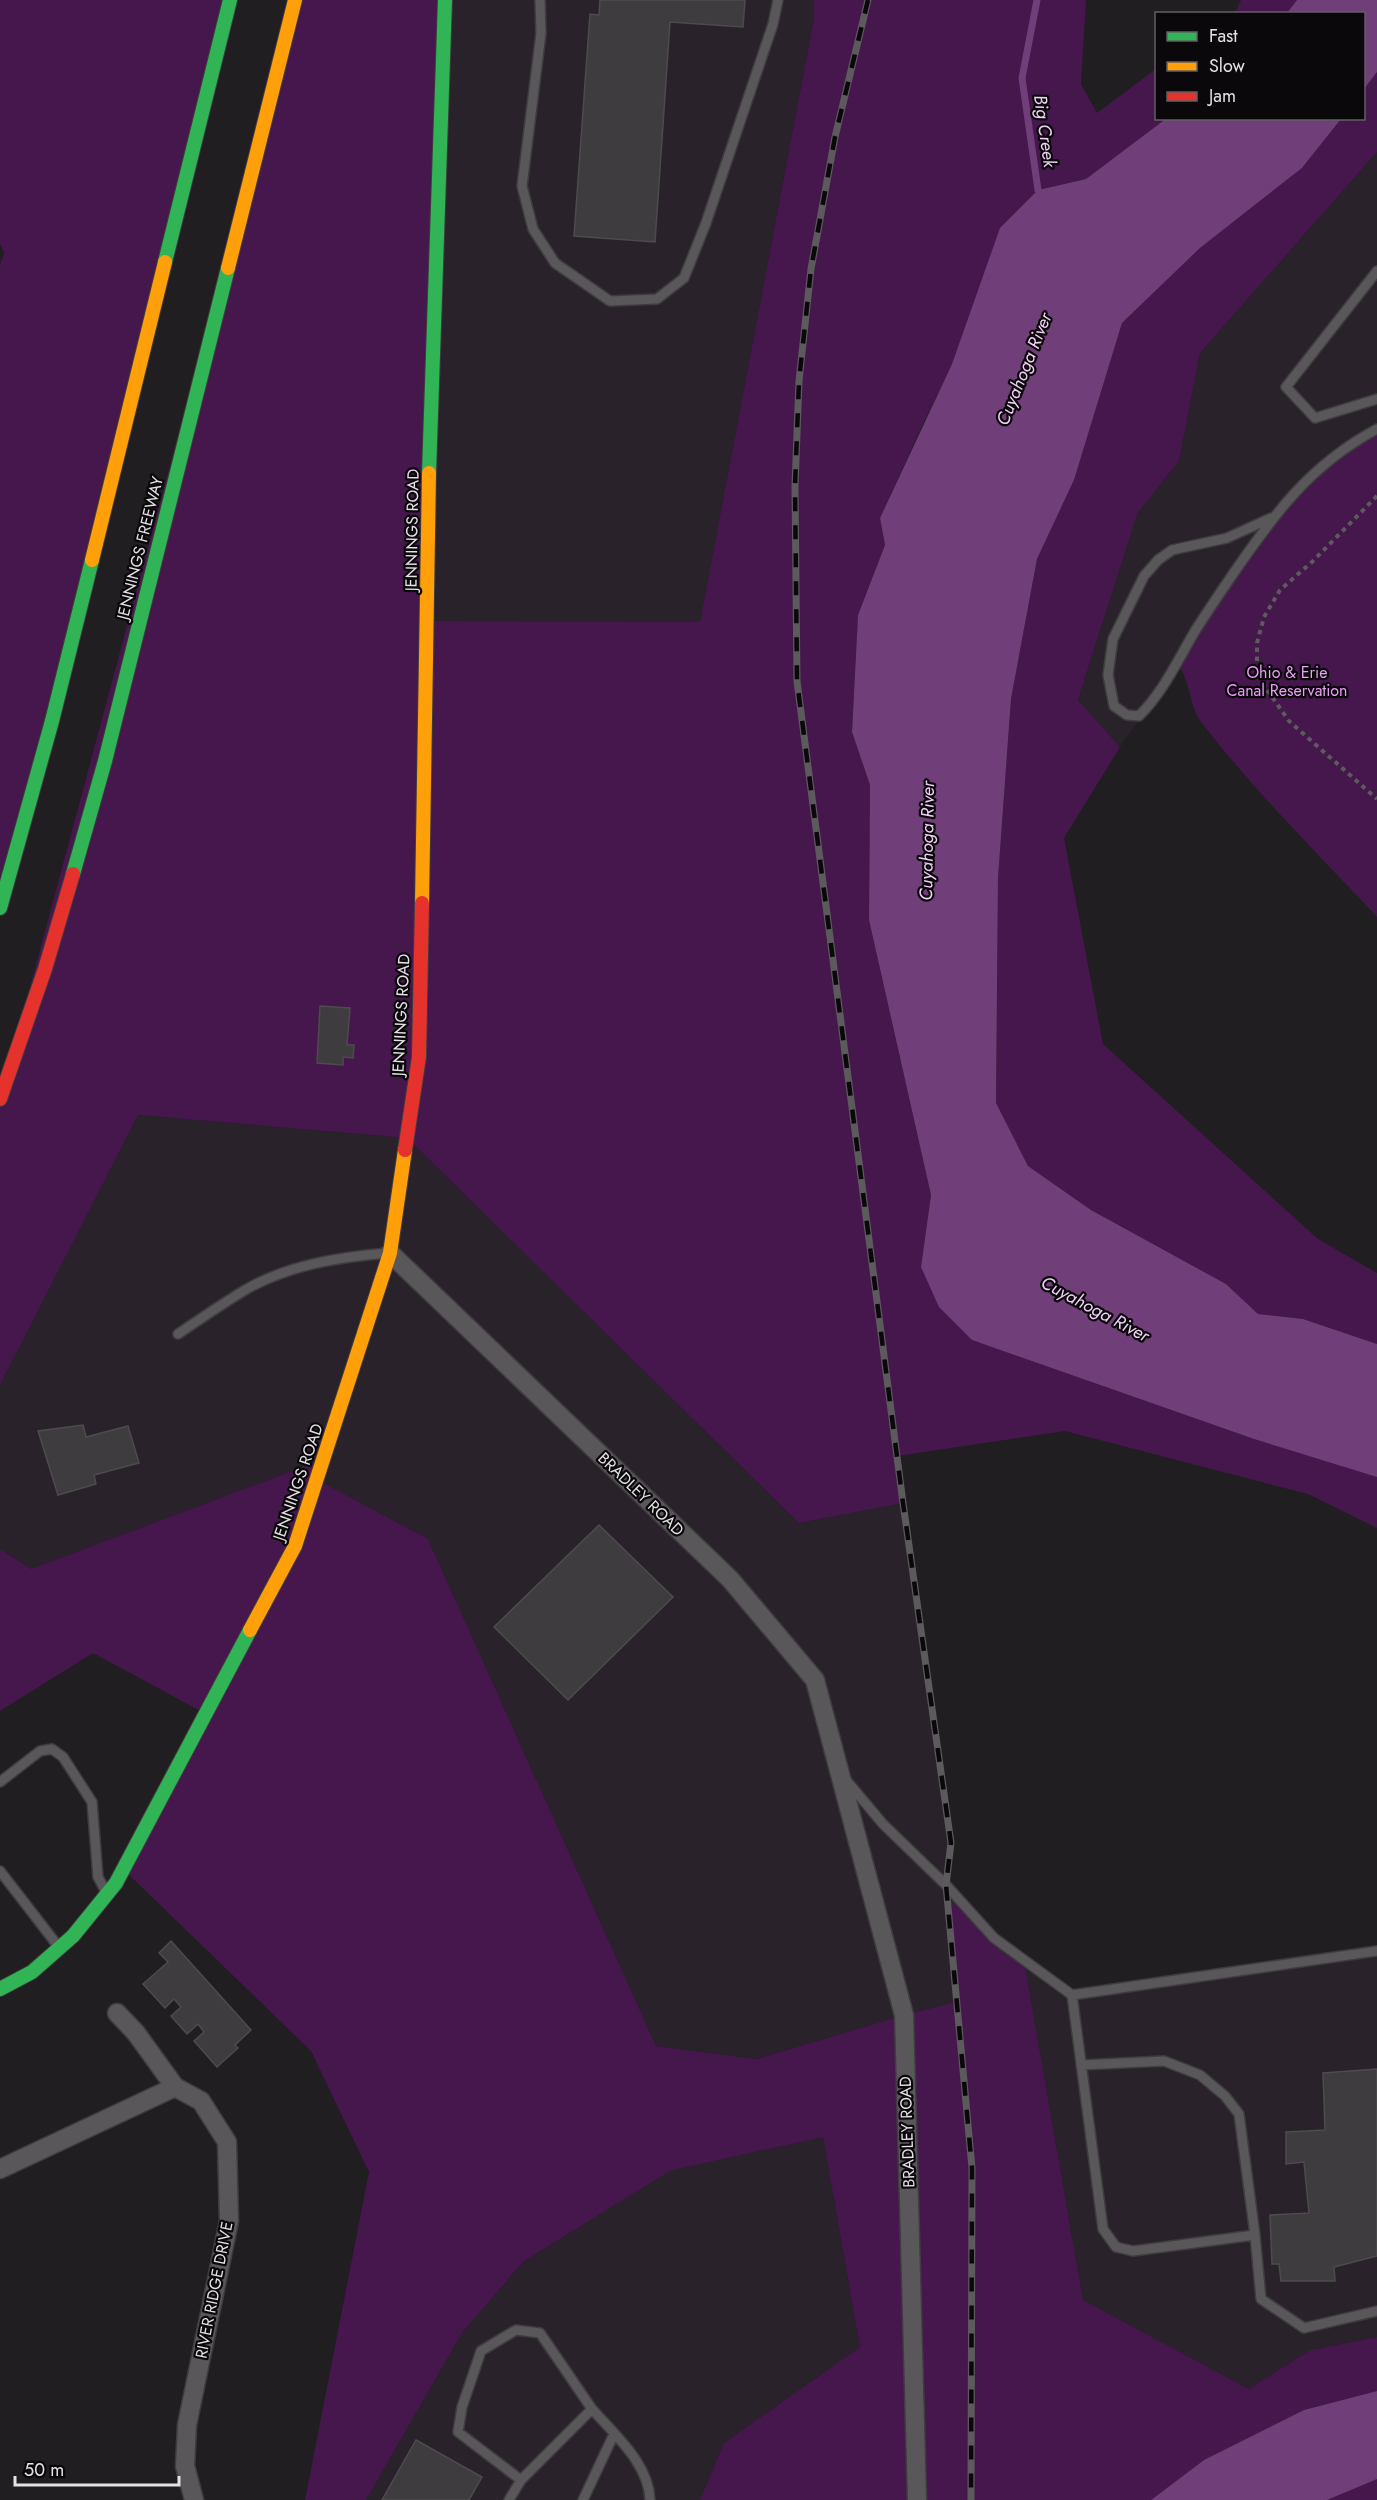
<svg xmlns="http://www.w3.org/2000/svg" width="1377" height="2500" font-family="Jost,sans-serif">
  <rect width="100%" height="100%" fill="#201e21"/>
  <path fill="#2a222b" d="M445,0H814V18L700,622L427,621Z
    M1377,152V429L1161,687L1120,747L1078,700L1136,515L1179,461L1200,353Z
    M138,1115L407,1138L799,1523L903,1503L951,1843L946,1885L959,2001L904,2015L757,2059L656,2046L428,1539L318,1480L324,1459L31,1569L0,1549V1385Z
    M1377,1951V2337L1310,2350L1249,2389L1083,2300L1024,1960L1072,1994Z
    M823,2137L860,2347L724,2443L700,2500H366L462,2333L524,2261L670,2171Z"/>
  <path fill="#45174d" d="M0,0H230L0,908V265L4,253L0,244Z
    M295,0H445L427,621L700,622L814,18V0H1086L1081,84L1097,113L1156,69V118L1167,119L1086,179L1038,190L922,426L880,518L885,545L858,615L852,732L870,785L869,920L931,1195L921,1267L972,1340L1254,1439L1371,1474L1377,1477V1528L1308,1494L1065,1431L897,1456L903,1503L799,1523L407,1138L138,1115L0,1385V1099Z
    M1241,0H1297L1287,13L1231,14L1237,9Z
    M1377,72V152L1200,353L1179,461L1137,514L1078,700L1120,747L1064,838L1103,1044L1318,1239L1377,1273V1344L1303,1319L1258,1314L1226,1284L1091,1210L1028,1166L996,1104L998,878L1011,699L1037,559L1074,480L1122,323L1200,248L1302,168L1341,119L1364,118V89Z
    M1377,429V917C1317,853 1254,791 1201,722C1188,704 1191,679 1176,663L1197,628L1308,478Z
    M324,1459L318,1480L428,1539L656,2046L757,2059L904,2015L959,2001L946,1885L994,1938L1024,1960L1083,2300L1249,2389L1310,2350L1377,2337V2391L1304,2410L1204,2460L1151,2500H700L724,2443L860,2347L823,2137L670,2171L524,2261L462,2333L366,2500H305L369,2172L311,2051L123,1869L206,1714L93,1653L0,1711V1549L31,1569Z
    M1377,2471V2500H1312Z"/>
  <path fill="#703e78" d="M1297,0H1377V72L1364,89V14L1287,13Z
    M1167,118L1341,119L1302,168L1200,248L1122,323L1074,480L1037,559L1011,699L998,878L996,1103L1028,1166L1091,1210L1226,1284L1258,1314L1303,1319L1377,1344V1477L1254,1439L972,1340L939,1307L921,1267L931,1195L869,920L870,785L852,732L858,615L885,545L880,518L952,364L1000,228L1038,190L1086,179Z
    M1377,2391V2479L1327,2500H1151L1204,2460L1304,2410Z"/>
  <g fill="none" stroke-linecap="round" stroke-linejoin="round">
    <path stroke="#703e78" stroke-width="7" d="M1037,0L1022,78L1038,190L1041,195"/>
  </g>
  <path fill="#3e3c3e" stroke="#4d4b4d" stroke-width="1.5" d="M600,0H745L743,27L670,22L655,242L574,236L590,14L599,15Z
    M320,1006L350,1008L347,1045H354L353,1058L343,1057V1065L317,1063Z
    M83,1425L86,1437L128,1426L139,1463L94,1475L96,1484L58,1495L38,1431Z
    M599,1525L673,1597L568,1700L494,1627Z
    M171,1941L251,2030L235,2045L238,2048L217,2067L194,2041L204,2032L198,2024L187,2034L171,2016L181,2007L174,1999L165,2008L143,1984L168,1962L159,1953Z
    M1377,2069V2256L1334,2267L1335,2281H1281L1279,2264H1272L1270,2215L1309,2213L1304,2162L1286,2164V2132L1325,2130L1323,2073Z
    M416,2440L482,2477L469,2500H382Z"/>
  <g fill="none" stroke-linecap="round" stroke-linejoin="round">
    <g stroke="#3e3c3e" stroke-width="12">
      <path id="lane" d="M540,0L541,33L522,186L533,229L555,263L610,301L657,299L684,278L706,223L773,24L778,0
        M1377,271L1286,387L1315,418L1377,399
        M1271,518L1227,538L1172,550L1158,560L1144,576L1113,639L1108,675L1114,706L1127,715L1139,716C1163,692 1178,660 1195,631C1207,612 1220,593 1233,574C1275,513 1310,465 1377,429
        M178,1334C200,1319 222,1304 245,1290C288,1265 339,1257 388,1253
        M846,1780L883,1824L946,1885L994,1938L1072,1995L1377,1951
        M0,1782L40,1751L52,1749L63,1757L92,1802L98,1877L106,1892
        M0,1871L58,1946
        M1072,1995L1103,2229L1116,2247L1133,2251L1255,2235L1261,2299L1304,2328L1377,2311
        M1081,2065L1164,2061L1200,2075L1225,2096L1239,2114L1255,2235
        M592,2409C615,2435 649,2464 650,2500
        M509,2500L521,2480L592,2409L540,2333L516,2330L481,2351L462,2407L458,2432L521,2480
        M583,2500L614,2434"/>
    </g>
    <g stroke="#3e3c3e" stroke-width="21">
      <path id="street" d="M390,1253L730,1579L815,1680L904,2015L917,2500
        M117,2013L136,2033L175,2087L201,2101L227,2142L229,2221L187,2425L185,2466L194,2500
        M0,2169L175,2087"/>
    </g>
    <g stroke="#3e3c3e" stroke-width="16">
      <path id="fast" d="M165,262L230,0
        M429,473L445,0
        M73,874L105,761L228,268
        M0,908L52,721L92,560
        M0,1989L32,1972L73,1936L116,1883L250,1630"/>
    </g>
    <g stroke="#3e3c3e" stroke-width="16">
      <path id="slow" d="M228,268L295,0
        M92,560L165,262
        M422,903L429,473
        M250,1630L295,1546L390,1253L405,1150"/>
    </g>
    <g stroke="#3e3c3e" stroke-width="16">
      <path id="jam" d="M0,1099L45,969L73,874
        M405,1150L419,1057L422,903"/>
    </g>
    <path stroke="#5d5b5d" stroke-width="4" stroke-dasharray="4.5 4.5" stroke-linecap="butt" d="M1377,496L1313,561L1280,590L1264,617L1257,643V669L1265,687L1289,721L1377,799"/>
    <use href="#lane" stroke="#59575a" stroke-width="9"/>
    <use href="#street" stroke="#59575a" stroke-width="18"/>
    <use href="#fast" stroke="#30b455" stroke-width="14"/>
    <use href="#slow" stroke="#ff9f0a" stroke-width="14"/>
    <use href="#jam" stroke="#e5322d" stroke-width="14"/>
    <g stroke="#5c5a5c" stroke-width="7">
      <path id="rail" d="M868,0L835,137L811,269L799,381L795,486L797,681L903,1503L951,1843L946,1885L972,2168L971,2500"/>
    </g>
    <use href="#rail" stroke="#0a080a" stroke-width="4.5" stroke-dasharray="14" stroke-linecap="butt"/>
  </g>
  <g text-anchor="middle" dominant-baseline="central" stroke-width="4.5" stroke-linejoin="round" paint-order="stroke">
    <g font-size="16" fill="#e5e2e6" stroke="#0a080a">
      <text transform="translate(412 530) rotate(-89)">JENNINGS ROAD</text>
      <text transform="translate(140 548) rotate(-76)">JENNINGS FREEWAY</text>
      <text transform="translate(401 1015) rotate(-87)">JENNINGS ROAD</text>
      <text transform="translate(298 1482) rotate(-71)">JENNINGS ROAD</text>
      <text transform="translate(641 1494) rotate(44)">BRADLEY ROAD</text>
      <text transform="translate(907 2132) rotate(-92)">BRADLEY ROAD</text>
      <text transform="translate(214 2290) rotate(-79)">RIVER RIDGE DRIVE</text>
    </g>
    <g font-size="16" fill="#eb9ef8" stroke="#0a080a">
      <text x="1287" y="672">Ohio &amp; Erie<tspan x="1287" dy="18">Canal Reservation</tspan></text>
    </g>
    <g font-size="18" font-style="italic" fill="#f0d1f5" stroke="#0a080a">
      <text transform="translate(1045 131) rotate(82)">Big Creek</text>
      <text transform="translate(1024 369) rotate(-68)">Cuyahoga River</text>
      <text transform="translate(927 841) rotate(-89)">Cuyahoga River</text>
      <text transform="translate(1095 1309) rotate(28)">Cuyahoga River</text>
    </g>
  </g>
  <rect x="1155" y="12" width="210" height="108" fill="#0a080a" stroke="#625f62" stroke-width="1.5"/>
  <rect x="1167" y="32" width="30" height="9" fill="#30b455" stroke="#625f62" stroke-width="1.5"/>
  <text x="1209" y="42" font-size="18" fill="#e5e2e6">Fast</text>
  <rect x="1167" y="62" width="30" height="9" fill="#ff9f0a" stroke="#625f62" stroke-width="1.5"/>
  <text x="1209" y="72" font-size="18" fill="#e5e2e6">Slow</text>
  <rect x="1167" y="92" width="30" height="9" fill="#e5322d" stroke="#625f62" stroke-width="1.5"/>
  <text x="1209" y="102" font-size="18" fill="#e5e2e6">Jam</text>
  <path d="M15 2476v9h164v-9" fill="none" stroke="#e5e2e6" stroke-width="3"/>
  <text x="24" y="2476" font-size="18" fill="#e5e2e6" stroke="#0a080a" stroke-width="4.5" paint-order="stroke">50 m</text>
</svg>
